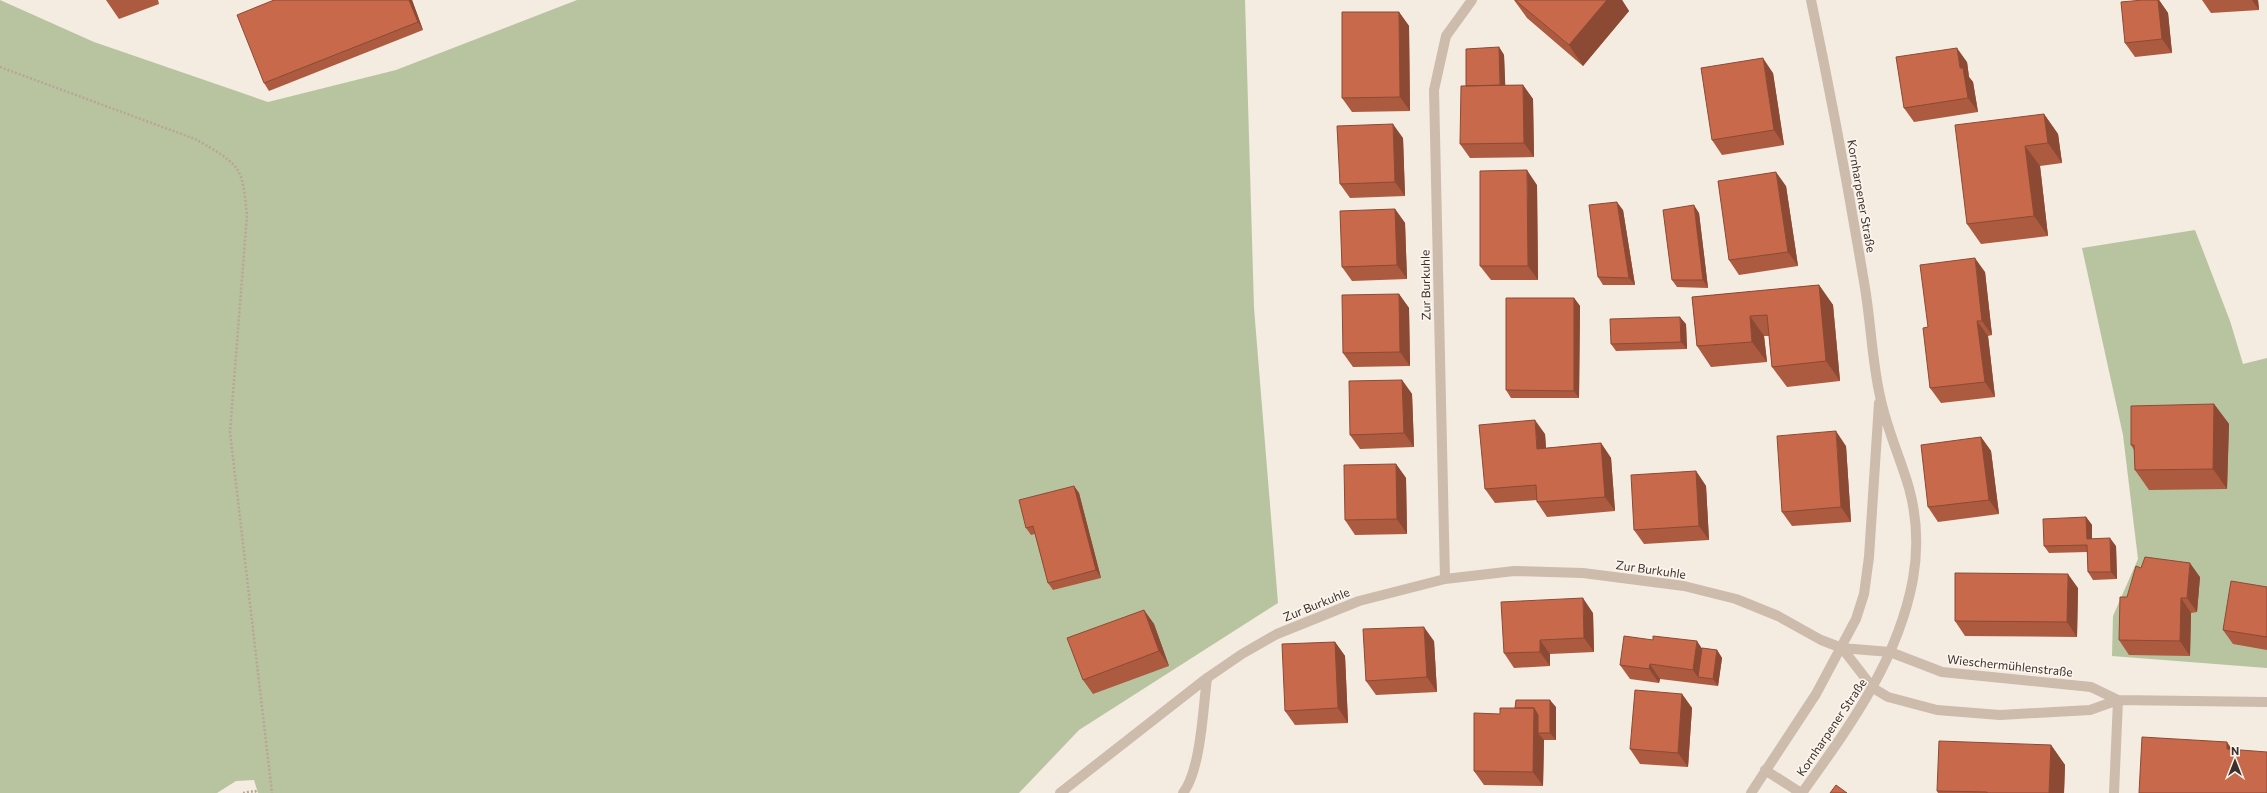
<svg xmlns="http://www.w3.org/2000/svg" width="2267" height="793" font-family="Commissioner,sans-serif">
  <rect width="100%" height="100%" fill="#f4ebe1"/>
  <path fill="#b8c4a0" d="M0,0L94,42L268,102L396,70L577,0H1245L1254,308L1278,603L1079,730L1019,793H258L254,780L236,781L217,793H0Z
    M2195,230L2230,321L2243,364L2267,358V668L2112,656L2113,616L2138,559L2123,435L2082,248Z"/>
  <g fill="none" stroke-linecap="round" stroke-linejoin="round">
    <path stroke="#b9a596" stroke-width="2.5" stroke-dasharray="2 2" stroke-linecap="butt" d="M0,67L195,139C207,146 229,157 237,169C245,181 245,201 247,215L230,432L272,793
      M243,793L255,791L258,793"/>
    <path stroke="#cdbbac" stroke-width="10" d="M1765,770L1801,793"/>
    <path stroke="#cdbbac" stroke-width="10" d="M1445,579L1434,90L1446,36L1472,0
      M1842,648L1873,688L1888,697L1937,710L2000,715L2090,710L2118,700L2267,702
      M1060,793L1207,678L1242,654L1277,634L1359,601L1445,579L1514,571L1583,573L1684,586L1736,599L1778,616L1821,640L1842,648L1890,652L1942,672L2091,687L2118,700
      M1183,793C1201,770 1203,708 1207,678
      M1751,793L1816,694L1856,619L1864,594L1869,557L1879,403
      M1802,793C1849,727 1898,661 1913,579C1918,550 1917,517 1909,488C1900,457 1886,427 1880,396C1872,361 1871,324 1865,288C1849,192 1831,95 1811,0
      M2114,793L2118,700"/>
  </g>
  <path fill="#ac5a40" d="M106,0H158L159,4L119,19Z
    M274,0H412L423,30L269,91L264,83Z
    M1514,0H1622L1629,11L1583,66L1527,18Z
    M2143,0H2159L2168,13L2172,53L2135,57L2125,43Z
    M2202,0H2258L2259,10L2211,13Z
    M1399,12L1409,26L1410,111L1352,112L1342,98Z
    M1499,47L1504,55L1505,85H1523L1533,99L1534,157L1470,158L1460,144L1466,86Z
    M1967,62L1969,77L1973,82L1978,112L1914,122L1904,108Z
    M1773,73L1784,145L1722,155L1712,140Z
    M2044,114L2058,134L2062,163L2040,166L2048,236L1981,244L1967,224Z
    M1403,138L1405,196L1350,198L1340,184Z
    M1537,185L1538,280H1491L1480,266Z
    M1786,186L1798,266L1739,275L1729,260Z
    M1395,209L1405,223L1407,279L1352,281L1342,267Z
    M1623,210L1635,285H1603L1598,277Z
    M1699,213L1708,288L1677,287L1672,280Z
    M1985,272L1992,335L1988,336L1995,397L1941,403L1930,388L1928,327Z
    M1819,285L1833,305L1840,381L1787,387L1772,367L1769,336H1764L1767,362L1711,367L1697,346L1692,297Z
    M1399,294L1409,308L1410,366L1353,367L1343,353Z
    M1574,298L1580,306L1579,398H1511L1506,390Z
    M1686,324L1687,349L1616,351L1611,344Z
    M1402,380L1412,394L1414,447L1360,449L1350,435Z
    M2214,404L2229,424L2227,489L2149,490L2135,470L2134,450L2131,445Z
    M1545,434L1546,448L1601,443L1611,458L1615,511L1547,517L1537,502V500L1495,503L1485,489Z
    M1981,437L1991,451L1999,514L1938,522L1928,507Z
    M1846,446L1851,522L1792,526L1782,512Z
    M1396,464L1406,478L1407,534L1355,535L1345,520Z
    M1696,471L1706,486L1709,540L1644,544L1634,530Z
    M1074,486L1079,493L1101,578L1053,590L1048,583L1035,534L1031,535L1026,528Z
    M2086,517L2092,525V539L2116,546L2117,579L2093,580L2088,572L2087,552L2049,553L2044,546Z
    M2141,568L2200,577L2197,612L2191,613L2190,656L2129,655L2119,640L2127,597Z
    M2267,587V650L2233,644L2223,630Z
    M2078,588L2077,637L1965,636L1955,621Z
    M1144,610L1154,624L1169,666L1093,694L1083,680Z
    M1593,613L1594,652L1550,654V666L1514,668L1504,653Z
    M1434,641L1437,692L1376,695L1366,681Z
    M1335,642L1345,656L1348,723L1295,725L1285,711Z
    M1702,648L1717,650L1722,658L1718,686L1660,679L1659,683L1630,679L1620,665Z
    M1682,694L1692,708L1688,767L1640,764L1630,749Z
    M1556,707V740H1544L1543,786L1484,785L1474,771L1515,708Z
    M2051,745L2065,765L2064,793H1938L1937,791Z"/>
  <path fill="#8c4a34" d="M409,0H412L423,30L418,22Z
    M1607,0H1622L1629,11L1583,66L1569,45Z
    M2158,0H2159L2168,13L2172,53L2162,39Z
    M2252,0H2258L2259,10Z
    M1399,12L1409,26L1410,111L1400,97Z
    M1499,47L1504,55L1506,101L1501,94Z
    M1957,48L1967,62L1969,77L1973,82L1978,112L1968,98L1960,68Z
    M1763,58L1773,73L1784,145L1774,130Z
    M1523,85L1533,99L1534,157L1524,143Z
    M2044,114L2058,134L2062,163L2048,143Z
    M1393,124L1403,138L1405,196L1395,182Z
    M2025,146L2040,166L2048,236L2034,216Z
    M1527,170L1537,185L1538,280L1528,266Z
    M1776,172L1786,186L1798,266L1788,252Z
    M1617,202L1623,210L1635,285L1629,278Z
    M1694,205L1699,213L1708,288L1703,280Z
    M1395,209L1405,223L1407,279L1397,265Z
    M1975,258L1985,272L1992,335L1982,321Z
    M1819,285L1833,305L1840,381L1826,361Z
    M1399,294L1409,308L1410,366L1400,352Z
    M1574,298L1580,306L1579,398L1574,391Z
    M1750,316L1764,336L1767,362L1752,342Z
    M1680,317L1686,324L1687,349L1681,342Z
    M1977,321L1988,336L1995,397L1985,382Z
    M1402,380L1412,394L1414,447L1404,433Z
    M2214,404L2229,424L2227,489L2213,469Z
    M1535,420L1545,434L1547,463L1537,449Z
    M1836,431L1846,446L1851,522L1841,507Z
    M1981,437L1991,451L1999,514L1989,500Z
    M1601,443L1611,458L1615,511L1605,497Z
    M1396,464L1406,478L1407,534L1397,519Z
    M1696,471L1706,486L1709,540L1699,526Z
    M1074,486L1079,493L1101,578L1096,570Z
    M2086,517L2092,525V546L2087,539Z
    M2110,538L2116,546L2117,579L2111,572Z
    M2190,563L2200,577L2197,612L2187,598Z
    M2068,574L2078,588L2077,637L2067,622Z
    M1583,598L1593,613L1594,652L1584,638Z
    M2181,598L2191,613L2190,656L2180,641Z
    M1144,610L1154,624L1169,666L1159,651Z
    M1424,627L1434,641L1437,692L1427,677Z
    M1540,640L1550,654V666L1540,652Z
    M1697,641L1707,656L1698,677L1693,670Z
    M1335,642L1345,656L1348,723L1338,708Z
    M1717,650L1722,658L1718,686L1713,679Z
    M1650,664L1660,679L1659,683L1649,669Z
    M1682,694L1692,708L1688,767L1678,753Z
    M1550,700L1556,707V740L1550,733Z
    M1534,708L1544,723L1538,733L1544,740L1543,786L1533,772Z
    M2227,742L2241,762L2227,749Z
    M2051,745L2065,765L2064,793H2049Z"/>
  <path fill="#c8694b" stroke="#8c4a34" d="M274,0H409L418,22L264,83L237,15Z
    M1515,0H1607L1569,45Z
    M2143,0H2158L2162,39L2125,43L2121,2Z
    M1342,12H1399L1400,97L1342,98Z
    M1499,47L1500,85L1466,86V49Z
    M1957,48L1960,68H1963L1968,98L1904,108L1896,57Z
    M1763,58L1774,130L1712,140L1701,68Z
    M1523,85L1524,143L1460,144L1461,86Z
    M2044,114L2048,143L2025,146L2034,216L1967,224L1955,125Z
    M1393,124L1395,182L1340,184L1337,126Z
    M1527,170L1528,266H1480V171Z
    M1776,172L1788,252L1729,260L1718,181Z
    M1617,202L1629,278L1598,277L1589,205Z
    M1694,205L1703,280H1672L1663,210Z
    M1395,209L1397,265L1342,267L1340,211Z
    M1975,258L1982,321H1977L1985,382L1930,388L1923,328L1928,327L1920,265Z
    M1819,285L1826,361L1772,367L1767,315L1750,316L1752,342L1697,346L1692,297Z
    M1399,294L1400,352L1343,353L1342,295Z
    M1506,298H1574V391L1506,390Z
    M1680,317L1681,342L1611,344L1610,319Z
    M1402,380L1404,433L1350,435L1349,381Z
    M2214,404L2213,469L2135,470L2134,445H2131V406Z
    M1535,420L1537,449L1601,443L1605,497L1537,502L1536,485L1485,489L1479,425Z
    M1836,431L1841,507L1782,512L1777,436Z
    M1981,437L1989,500L1928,507L1921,445Z
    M1396,464L1397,519L1345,520L1344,465Z
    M1696,471L1699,526L1634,530L1631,475Z
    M1074,486L1096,570L1048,583L1033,526L1026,528L1019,500Z
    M2086,517L2087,539L2110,538L2111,572H2088L2087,545L2044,546L2043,519Z
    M2145,557L2190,563L2187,598H2181L2180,641L2119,640L2120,597H2127L2136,566L2141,568Z
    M1955,573L2068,574L2067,622L1955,621Z
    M2231,581L2267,587V637L2223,630Z
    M1583,598L1584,638L1540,640V652L1504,653L1501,602Z
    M1144,610L1159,651L1083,680L1067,638Z
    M1424,627L1427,677L1366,681L1363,629Z
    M1624,636L1653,640V636L1697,641L1693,670L1650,664L1649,669L1620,665Z
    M1335,642L1338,708L1285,711L1282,644Z
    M1702,648L1717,650L1713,679L1698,677Z
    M1635,690L1682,694L1678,753L1630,749Z
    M1516,700H1550V733H1538V715L1534,708H1515Z
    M1500,708H1534L1533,772L1474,771V713L1500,714Z
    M2142,737L2227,742V749L2267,752V793H2139Z
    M1939,741L2051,745L2049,793H1987V792L1937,791Z
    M1836,785L1847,793H1830Z"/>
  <g text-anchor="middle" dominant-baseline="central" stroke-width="3.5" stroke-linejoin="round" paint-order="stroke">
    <g font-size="12" fill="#3b302b" stroke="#fbf5ee">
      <text transform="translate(1862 196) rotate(80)">Kornharpener Straße</text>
      <text transform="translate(1425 285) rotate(-91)">Zur Burkuhle</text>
      <text transform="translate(1651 569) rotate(8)">Zur Burkuhle</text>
      <text transform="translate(1316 604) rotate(-22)">Zur Burkuhle</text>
      <text transform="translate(2010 665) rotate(6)">Wieschermühlenstraße</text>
      <text transform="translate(1831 727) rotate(-56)">Kornharpener Straße</text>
    </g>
  </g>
  <g transform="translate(2235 761)" stroke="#fbf5ee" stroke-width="3" paint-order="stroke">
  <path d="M0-3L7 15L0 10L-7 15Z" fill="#3b302b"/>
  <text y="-6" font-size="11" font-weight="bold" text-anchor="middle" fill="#3b302b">N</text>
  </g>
</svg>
